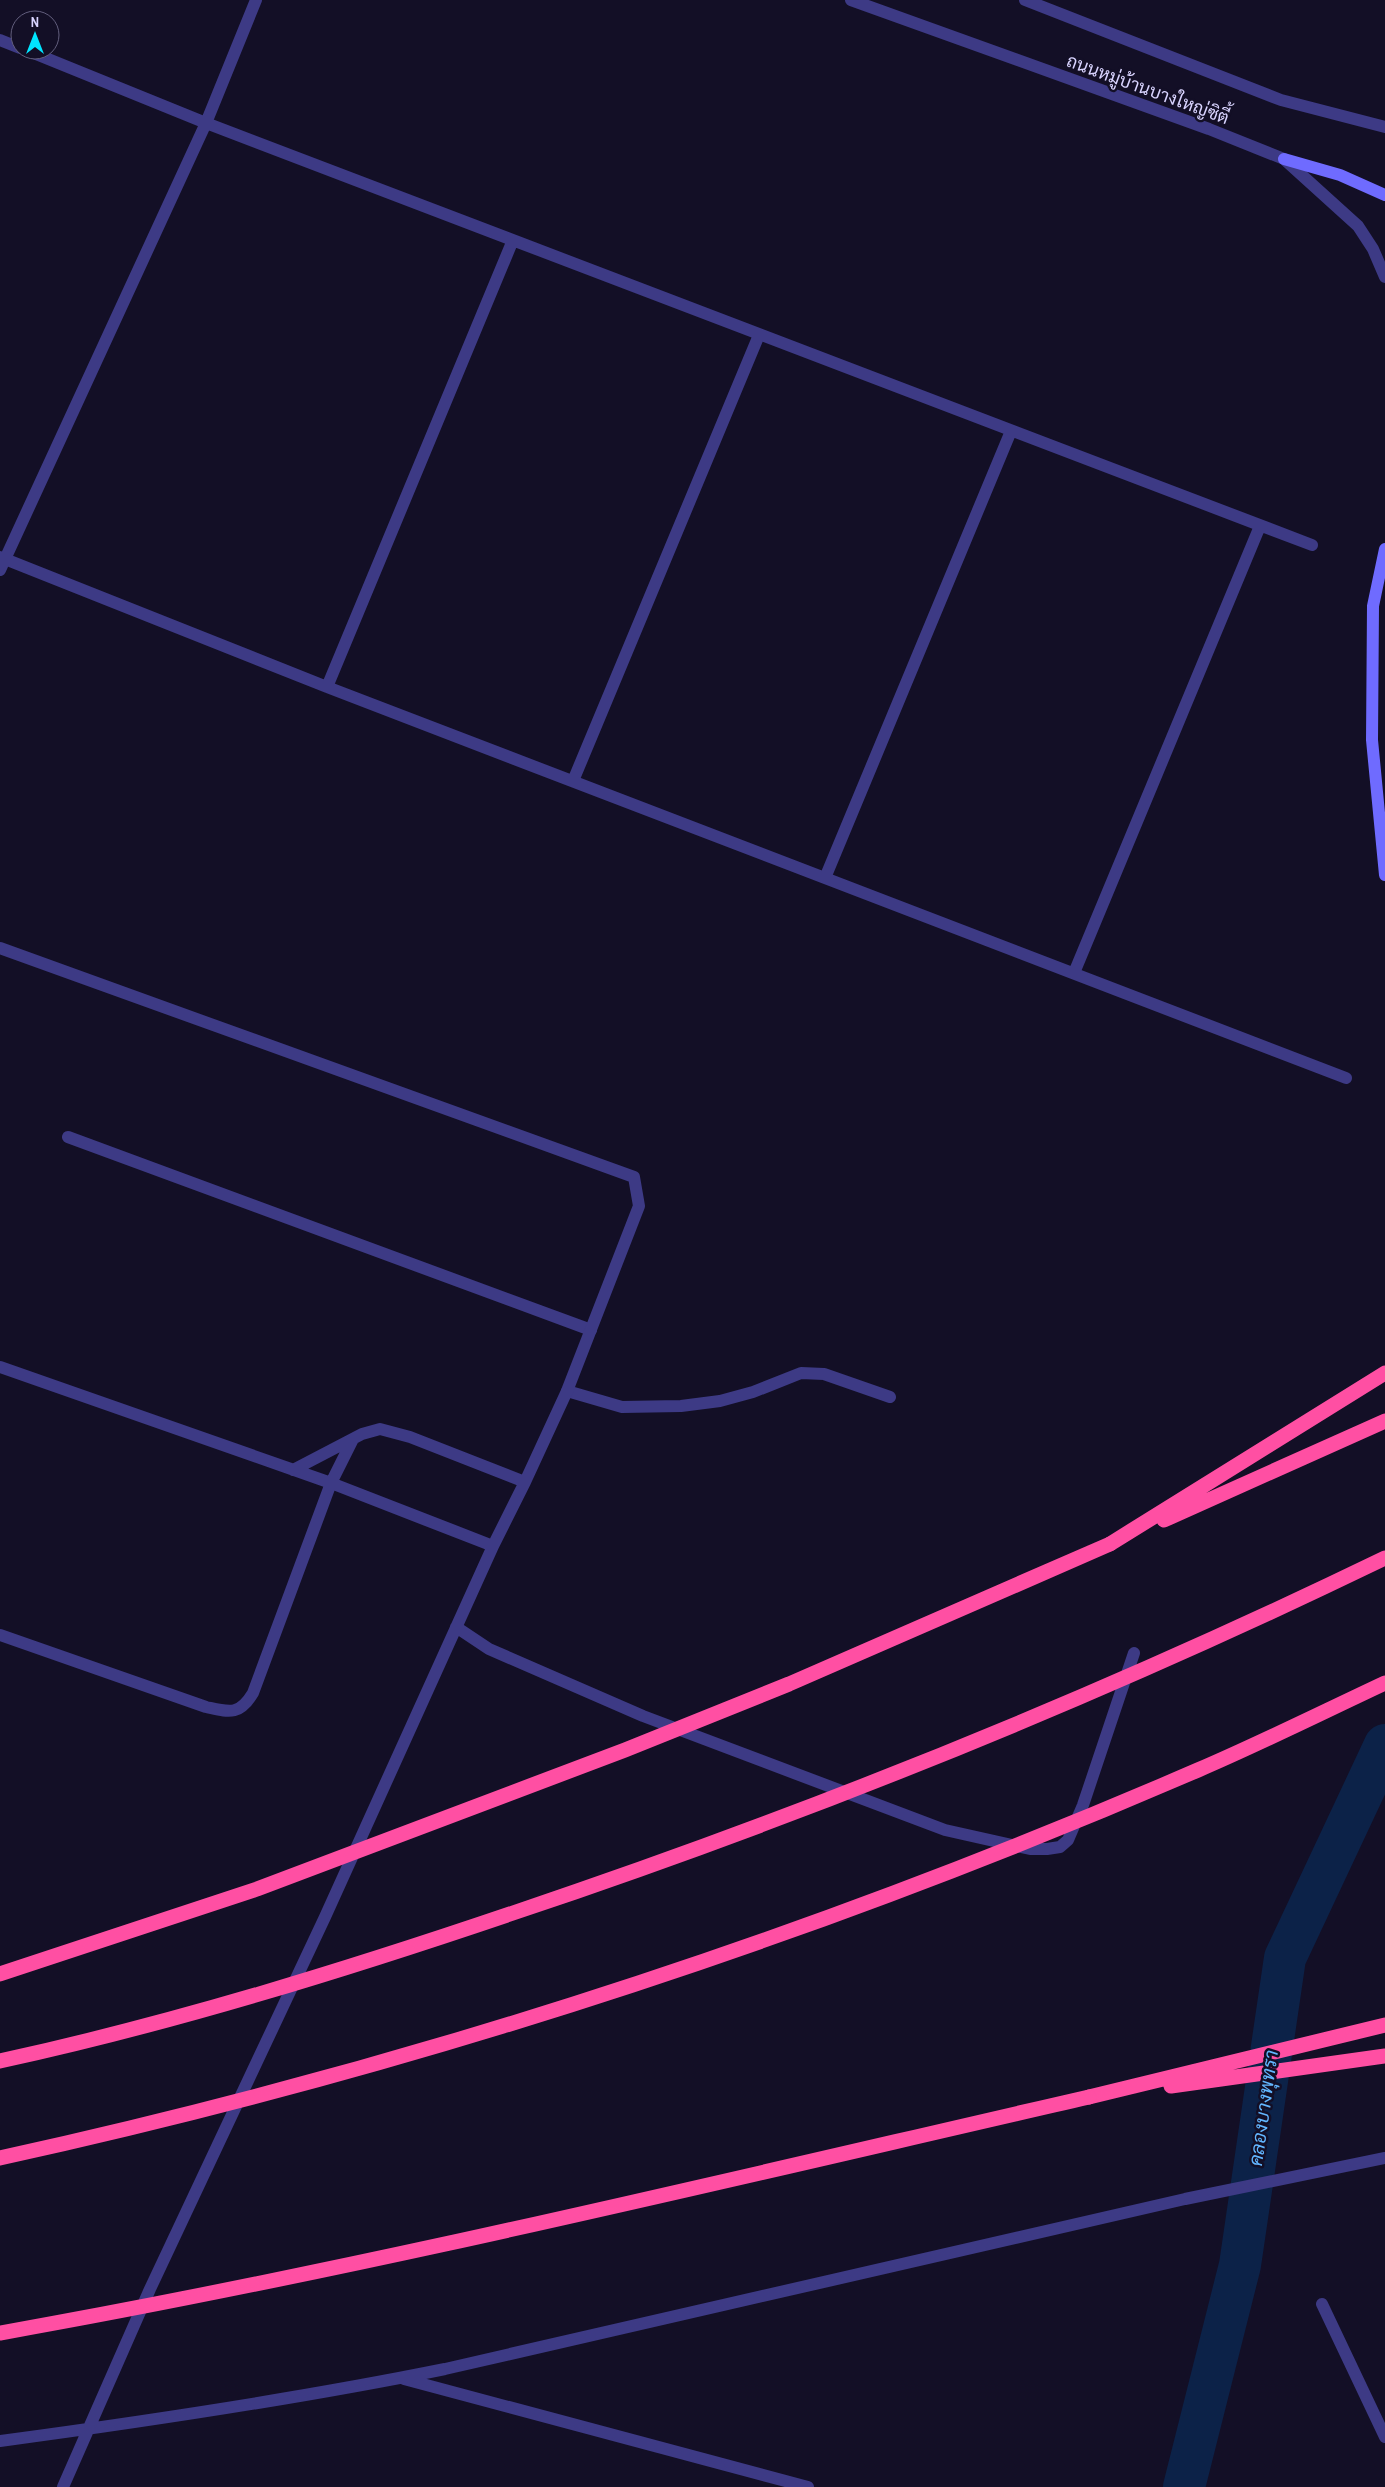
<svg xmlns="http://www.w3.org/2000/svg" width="1385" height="2487" font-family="'Archivo Narrow',Sarabun,sans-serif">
  <rect width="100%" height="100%" fill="#130f26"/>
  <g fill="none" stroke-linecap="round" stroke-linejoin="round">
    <path stroke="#0c2248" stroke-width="42" d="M1184,2487L1240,2265L1285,1958L1385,1745"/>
    <path stroke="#3d3a85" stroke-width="12" d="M68,1137L591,1330
      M567,1391L622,1407L681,1406L720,1401L753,1392L801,1373L824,1374L890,1397"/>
    <path stroke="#3d3a85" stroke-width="12" d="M851,0L1209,129L1284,159L1358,226L1373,249L1385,277
      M1025,0L1281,100L1385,127
      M0,40L20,48
      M26,50L206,123L1312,545
      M0,557L327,687L1346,1078
      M0,570L206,123L256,0
      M327,687L513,240
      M573,781L759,335
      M825,878L1011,431
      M0,948L634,1177L639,1206L567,1391L525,1482L493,1546L325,1917L150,2289L63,2487
      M1074,973L1260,526
      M0,1367L331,1483L493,1546
      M293,1470L362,1434L380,1429L410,1437L525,1482
      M456,1627L489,1649L643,1716L945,1830L1030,1849H1047L1060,1847L1068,1840L1083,1805L1134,1653
      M0,1635L206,1707C229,1712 239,1716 253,1693L331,1483L353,1439
      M1322,2304L1385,2437
      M404,2379L808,2487
      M0,2441C149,2421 297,2399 445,2369L1185,2199L1385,2158"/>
    <path stroke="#6f6bff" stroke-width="12" d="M1284,159L1340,175L1385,195
      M1385,549L1373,606L1372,740L1385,875"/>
    <path stroke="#ff4fa3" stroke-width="15" d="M1164,1520L1385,1421
      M1110,1544L1385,1373
      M1171,2086L1385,2056
      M1089,2097L1385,2025"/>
    <path stroke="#ff4fa3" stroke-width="15" d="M0,1974L257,1889L625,1750L789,1684L1110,1544
      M0,2061C174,2023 345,1970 513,1913C811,1813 1102,1695 1385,1558
      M0,2158C410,2068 812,1937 1198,1770C1261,1743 1323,1712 1385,1683
      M0,2333C366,2268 727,2180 1089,2097"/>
  </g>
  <g text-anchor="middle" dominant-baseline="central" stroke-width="5" stroke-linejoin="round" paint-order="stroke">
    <g font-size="18" fill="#d9d4ff" stroke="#130f26">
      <text transform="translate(1148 89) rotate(20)">ถนนหมู่บ้านบางใหญ่ซิตี้</text>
    </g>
    <g font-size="19" font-style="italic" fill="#62b6ff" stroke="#130f26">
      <text transform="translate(1263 2108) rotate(-82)">คลองบางพุทรา</text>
    </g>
  </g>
  <g transform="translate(35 35)"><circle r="24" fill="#130f26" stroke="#625e7d"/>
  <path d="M0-4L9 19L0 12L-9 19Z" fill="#00e5ff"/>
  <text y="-8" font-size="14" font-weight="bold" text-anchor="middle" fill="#d9d4ff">N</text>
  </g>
</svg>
